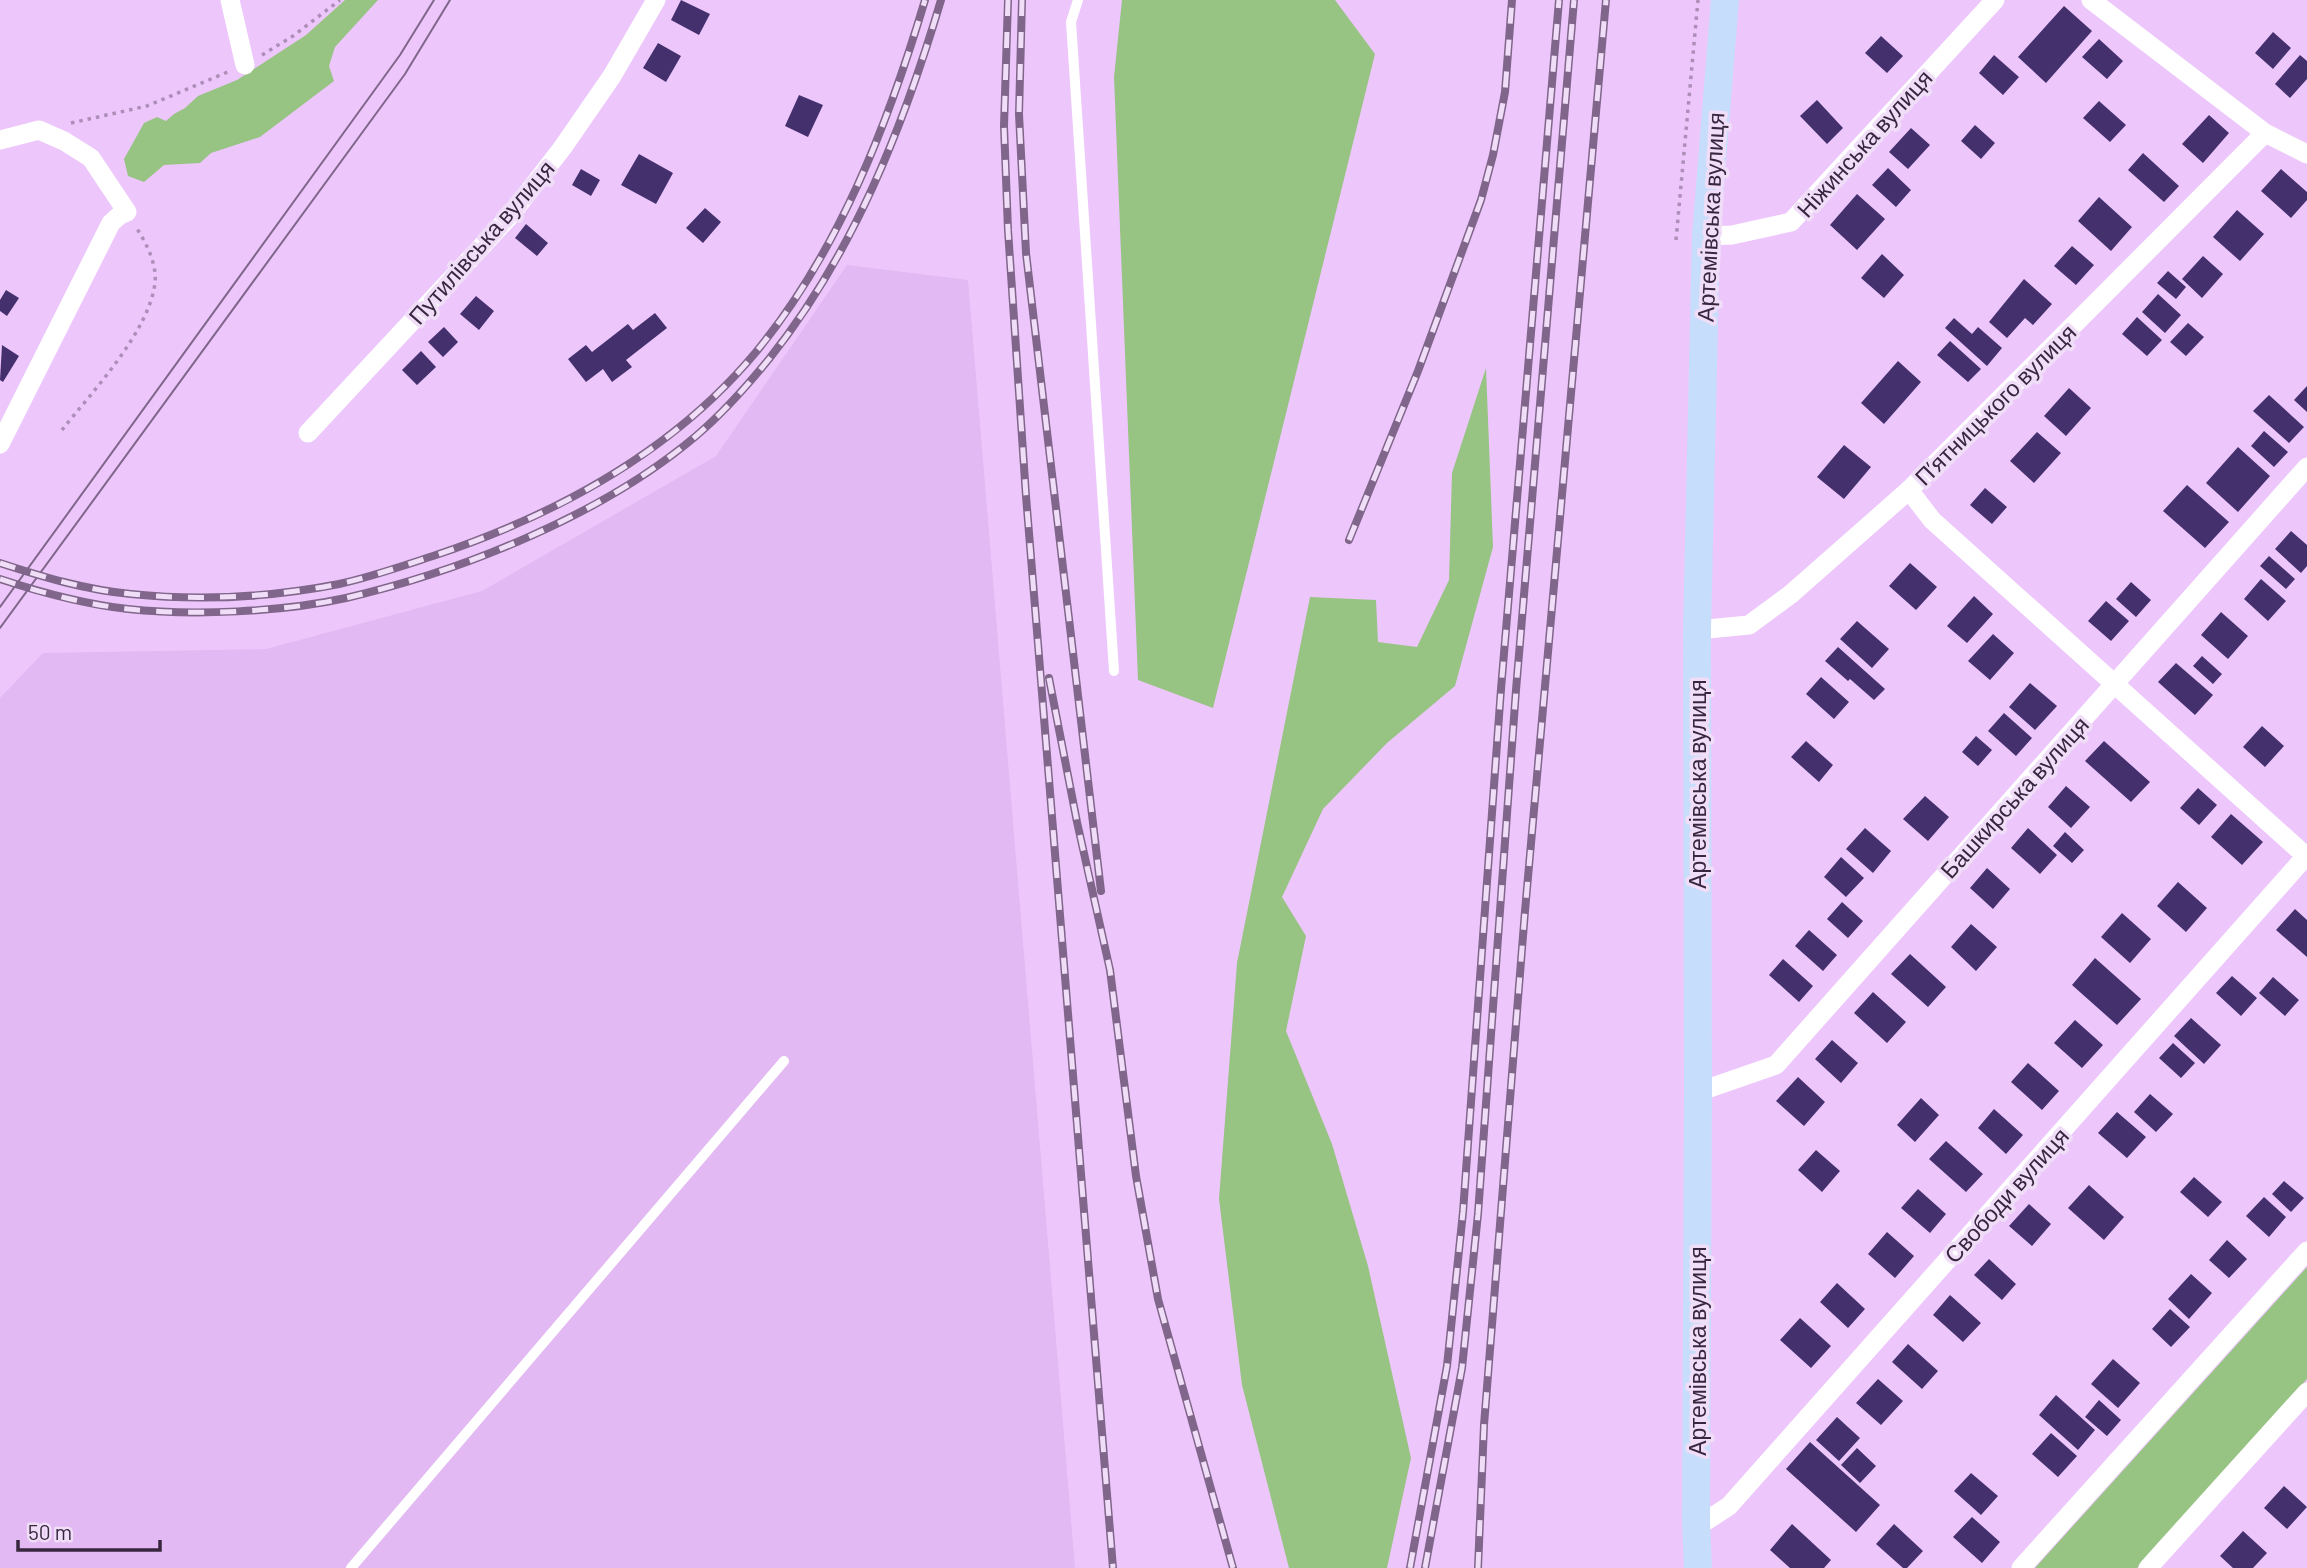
<svg xmlns="http://www.w3.org/2000/svg" width="2307" height="1568" font-family="Barlow,sans-serif">
  <rect width="100%" height="100%" fill="#edc7fc"/>
  <path fill="#e2b9f2" d="M847,265L968,280L1075,1568H0V698L43,653L266,649L482,591L716,456Z"/>
  <path fill="#97c383" d="M345,0H378L335,47L329,66L334,81L260,137L211,153L200,163L164,165L144,182L128,176L124,159L144,123L157,117L166,121L174,114L185,108L198,96L237,80L306,35Z
    M1122,0H1335L1375,54L1213,708L1138,680L1114,77Z
    M1486,368L1493,547L1455,686L1387,743L1323,809L1282,897L1306,936L1286,1031L1332,1144L1368,1266L1411,1458L1387,1568H1289L1242,1385L1219,1199L1237,963L1310,597L1376,600L1378,642L1417,647L1449,580L1452,473Z
    M2307,1267V1379L2137,1568H2035Z"/>
  <path fill="#45306e" d="M681,0L710,14L699,35L671,20Z
    M2064,6L2092,31L2046,83L2018,57Z
    M2273,32L2291,48L2273,69L2255,53Z
    M1881,36L1903,56L1887,73L1865,53Z
    M2099,39L2123,61L2107,79L2082,57Z
    M658,43L681,56L666,82L643,68Z
    M1994,55L2019,77L2003,95L1979,73Z
    M2300,55L2307,61V79L2290,98L2275,84Z
    M799,95L823,105L808,137L785,126Z
    M1817,100L1843,128L1827,144L1800,116Z
    M2099,101L2126,125L2110,142L2083,118Z
    M2209,115L2229,133L2203,163L2182,144Z
    M1975,125L1995,143L1981,159L1961,141Z
    M1911,128L1930,145L1908,169L1889,152Z
    M2143,153L2179,186L2164,202L2128,170Z
    M639,154L673,173L656,204L621,185Z
    M1888,168L1911,190L1896,207L1872,185Z
    M581,169L600,180L591,196L572,185Z
    M2281,169L2307,192V200L2291,218L2261,191Z
    M1857,194L1885,219L1857,250L1830,225Z
    M2099,197L2132,227L2111,251L2078,221Z
    M705,208L721,222L703,243L686,228Z
    M2237,210L2264,234L2240,261L2213,237Z
    M526,224L548,243L537,256L515,238Z
    M2072,246L2094,265L2076,285L2054,266Z
    M1882,254L1904,275L1884,298L1861,278Z
    M2203,256L2223,274L2202,298L2182,279Z
    M2168,271L2186,287L2176,299L2157,283Z
    M2024,279L2052,304L2033,325L2025,318L2007,338L1989,322Z
    M6,290L19,298L7,316L0,311V300Z
    M2158,294L2181,315L2165,333L2142,312Z
    M476,296L494,311L479,330L460,314Z
    M655,313L667,328L626,360L632,367L612,382L603,369L586,382L568,359L586,345L592,352L628,324L633,330Z
    M2137,317L2162,340L2147,356L2122,334Z
    M1954,318L1972,334L1978,327L2002,348L1987,366L1945,328Z
    M2188,323L2204,337L2186,356L2170,342Z
    M444,327L458,342L443,357L428,342Z
    M1950,341L1981,369L1968,382L1937,355Z
    M2,345L19,356L3,382L0,380Z
    M421,351L436,367L417,385L402,370Z
    M1898,361L1921,382L1884,424L1861,403Z
    M2307,386V412L2294,400Z
    M2069,388L2091,408L2066,436L2044,416Z
    M2269,395L2304,427L2289,443L2253,411Z
    M2264,431L2288,452L2274,467L2251,446Z
    M2037,432L2061,453L2034,483L2010,461Z
    M1844,445L1871,467L1844,499L1817,477Z
    M2238,447L2270,476L2238,512L2206,483Z
    M2187,485L2229,522L2205,548L2163,511Z
    M1985,488L2007,507L1992,524L1970,505Z
    M2291,531L2307,545V566L2301,573L2275,549Z
    M2269,556L2295,579L2286,589L2260,566Z
    M1910,563L1937,587L1916,610L1889,586Z
    M2261,579L2286,601L2268,621L2244,599Z
    M2131,582L2151,600L2136,617L2116,599Z
    M1974,596L1993,614L1967,643L1947,626Z
    M2106,601L2129,621L2111,641L2088,621Z
    M2221,612L2248,636L2228,659L2201,635Z
    M1857,621L1889,649L1872,668L1840,639Z
    M1993,634L2014,653L1990,680L1968,661Z
    M1838,647L1885,689L1874,700L1850,679L1848,681L1825,661Z
    M2202,656L2222,674L2213,684L2193,666Z
    M2176,663L2213,695L2195,715L2158,682Z
    M1821,677L1849,702L1834,719L1806,694Z
    M2030,683L2057,706L2035,730L2009,707Z
    M2004,713L2032,738L2016,756L1988,731Z
    M2262,726L2284,746L2265,767L2243,747Z
    M1976,736L1992,750L1978,766L1962,752Z
    M1806,741L1833,765L1819,782L1791,757Z
    M2104,741L2150,782L2131,802L2085,761Z
    M2066,786L2090,807L2071,828L2048,807Z
    M2198,788L2217,805L2199,825L2180,808Z
    M1925,796L1949,817L1928,841L1903,819Z
    M2231,814L2263,842L2242,865L2211,837Z
    M1865,828L1891,851L1873,873L1846,849Z
    M2028,828L2057,855L2040,874L2011,848Z
    M2065,832L2084,850L2072,863L2053,846Z
    M1841,857L1864,878L1846,897L1824,877Z
    M1987,868L2010,889L1993,909L1970,888Z
    M2178,882L2207,908L2186,932L2157,906Z
    M1842,902L1863,921L1848,938L1827,919Z
    M2295,909L2307,920V957L2276,930Z
    M2122,913L2151,939L2130,963L2101,937Z
    M1971,924L1997,947L1976,971L1951,947Z
    M1809,930L1837,955L1823,971L1795,946Z
    M1910,954L1946,987L1928,1007L1891,974Z
    M2095,958L2141,999L2117,1025L2072,985Z
    M1783,959L1813,986L1799,1002L1769,975Z
    M2232,976L2257,998L2241,1016L2216,993Z
    M2273,977L2299,1000L2285,1016L2259,993Z
    M1873,992L1906,1022L1887,1043L1854,1013Z
    M2191,1018L2221,1045L2204,1064L2174,1036Z
    M2075,1020L2103,1045L2082,1068L2054,1043Z
    M1832,1040L1858,1063L1841,1083L1815,1059Z
    M2173,1043L2195,1063L2181,1078L2159,1058Z
    M2028,1063L2059,1091L2042,1110L2011,1082Z
    M1798,1077L1825,1102L1804,1126L1776,1101Z
    M2150,1094L2173,1114L2156,1132L2134,1112Z
    M1921,1098L1939,1115L1915,1142L1897,1125Z
    M1994,1109L2023,1135L2006,1154L1978,1128Z
    M2117,1112L2146,1137L2127,1158L2098,1133Z
    M1946,1141L1983,1174L1966,1192L1929,1159Z
    M1816,1150L1840,1171L1822,1192L1798,1170Z
    M2194,1177L2222,1202L2208,1217L2180,1192Z
    M2284,1181L2304,1198L2291,1212L2272,1194Z
    M2089,1185L2124,1217L2104,1240L2068,1208Z
    M1918,1189L1946,1214L1930,1233L1901,1208Z
    M2264,1197L2286,1217L2269,1237L2246,1216Z
    M2029,1204L2051,1224L2032,1246L2009,1226Z
    M1887,1232L1914,1256L1895,1278L1868,1254Z
    M2227,1240L2247,1259L2229,1278L2209,1260Z
    M1989,1259L2016,1284L2002,1300L1974,1275Z
    M2191,1274L2212,1293L2189,1319L2168,1299Z
    M1837,1283L1865,1309L1848,1328L1820,1302Z
    M1950,1295L1981,1323L1963,1342L1933,1315Z
    M2170,1309L2190,1327L2171,1347L2152,1329Z
    M1800,1318L1831,1346L1811,1368L1780,1340Z
    M1908,1344L1938,1371L1922,1389L1892,1362Z
    M2113,1359L2140,1383L2118,1408L2091,1384Z
    M1878,1379L1903,1401L1881,1425L1856,1403Z
    M2056,1395L2095,1430L2078,1450L2039,1415Z
    M2099,1400L2121,1420L2107,1436L2085,1417Z
    M1837,1417L1860,1438L1839,1461L1816,1440Z
    M2051,1433L2077,1456L2058,1477L2032,1454Z
    M1810,1442L1880,1505L1856,1532L1786,1469Z
    M1857,1448L1876,1466L1860,1483L1841,1465Z
    M1971,1473L1998,1496L1981,1515L1954,1491Z
    M2284,1486L2307,1507L2287,1529L2264,1508Z
    M1972,1517L2000,1542L1982,1563L1953,1537Z
    M1792,1524L1831,1560L1824,1568H1790L1770,1550Z
    M1894,1524L1923,1551L1907,1568H1903L1876,1544Z
    M2243,1531L2267,1553L2253,1568H2233L2220,1556Z"/>
  <g fill="none" stroke-linecap="round" stroke-linejoin="round">
    <path stroke="#ad8eb9" stroke-width="3.5" stroke-dasharray="3.5 5" stroke-linecap="butt" d="M262,55L293,36L340,0
      M71,123L147,106L230,71
      M1676,240L1698,0
      M62,430C92,392 149,332 155,283C157,263 146,243 136,227"/>
    <path stroke="#fff" stroke-width="10" d="M1078,0L1071,22L1114,671
      M351,1568L784,1061"/>
    <path stroke="#fff" stroke-width="19" d="M230,0L245,65
      M2091,0L2265,133L2307,154
      M0,140L39,130L64,141L91,158L127,212L120,215L111,223L0,444
      M1706,236L1732,235L1791,222L1995,0
      M308,433L509,217L563,147L612,76L656,0
      M1909,490L1932,520L2307,857
      M1697,630L1749,625L1791,594L1909,490L2265,133
      M1698,1092L1776,1065L2307,467
      M1696,1522L1706,1521L1729,1506L2307,855
      M2021,1568L2307,1251
      M2148,1568L2307,1392"/>
    <path stroke="#c6ddfb" stroke-width="28" d="M1698,1568L1696,1522L1698,1092L1697,630L1706,236L1725,0"/>
    <path stroke="#80668a" stroke-width="2" d="M0,607L400,55L434,0
      M0,628L405,74L450,0"/>
    <g stroke="#80668a" stroke-width="8">
      <path id="rail" d="M1008,0L1004,126L1008,230L1026,496L1113,1568
        M1022,0L1019,114L1026,253L1101,891
        M1349,540L1418,371L1481,200L1493,155L1505,92L1512,0
        M0,563C43,577 86,590 131,594C199,601 272,597 339,584C371,577 402,566 433,556C556,515 672,453 756,352C839,251 888,124 925,0
        M0,579C43,593 83,604 128,609C193,616 282,612 346,598C463,571 604,514 696,436C722,414 747,386 769,359C853,254 903,128 941,0
        M1049,678L1077,822L1110,970L1136,1176L1158,1299L1233,1568
        M1410,1568L1447,1366L1463,1212L1501,689L1559,0
        M1425,1568L1462,1368L1478,1214L1516,690L1574,0
        M1478,1568L1484,1425L1525,911L1606,0"/>
    </g>
    <use href="#rail" stroke="#f0ddf7" stroke-width="5" stroke-dasharray="16" stroke-linecap="butt"/>
  </g>
  <g text-anchor="middle" dominant-baseline="central" stroke-width="7" stroke-linejoin="round" paint-order="stroke">
    <g font-size="23" fill="#38263f" stroke="#f0ddf7">
      <text transform="translate(1864 143) rotate(-48)">Ніжинська вулиця</text>
      <text transform="translate(1710 217) rotate(-87)">Артемівська вулиця</text>
      <text transform="translate(481 242) rotate(-49)">Путилівська вулиця</text>
      <text transform="translate(1995 404) rotate(-45)">П’ятницького вулиця</text>
      <text transform="translate(1697 784) rotate(-90)">Артемівська вулиця</text>
      <text transform="translate(2014 797) rotate(-48)">Башкирська вулиця</text>
      <text transform="translate(2006 1195) rotate(-48)">Свободи вулиця</text>
      <text transform="translate(1697 1351) rotate(-90)">Артемівська вулиця</text>
    </g>
  </g>
  <path d="M18 1540v10h142v-10" fill="none" stroke="#38263f" stroke-width="3.5"/>
  <text x="28" y="1540" font-size="21" fill="#38263f" stroke="#f0ddf7" stroke-width="5" paint-order="stroke">50 m</text>
</svg>
